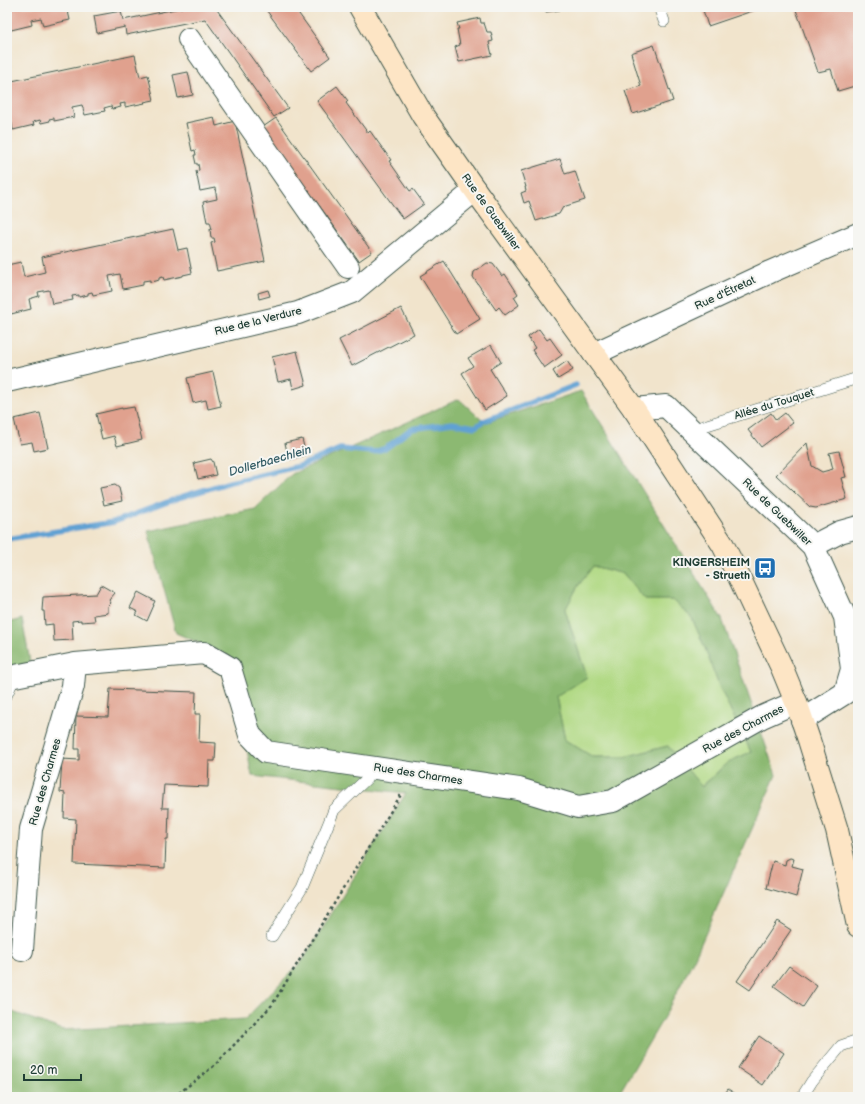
<svg xmlns="http://www.w3.org/2000/svg" width="865" height="1104" font-family="'Balsamiq Sans',sans-serif">
  <rect width="100%" height="100%" fill="#f6f6f2"/>
  <filter id="ink" filterUnits="userSpaceOnUse"><feTurbulence type="fractalNoise" baseFrequency=".025" numOctaves="2"/><feDisplacementMap in="SourceGraphic" scale="8" xChannelSelector="R" yChannelSelector="G"/><feConvolveMatrix kernelMatrix="1 2 1 2 8 2 1 2 1" color-interpolation-filters="sRGB"/></filter>
  <filter id="wash" filterUnits="userSpaceOnUse"><feTurbulence type="fractalNoise" baseFrequency=".012" numOctaves="4" result="noise"/><feDisplacementMap in="SourceGraphic" scale="16" xChannelSelector="R" yChannelSelector="G"/><feGaussianBlur stdDeviation="0.9" result="paint"/><feColorMatrix in="noise" values="0 0 0 0 0 0 0 0 0 0 0 0 0 0 0 0 0 1.4 0 .05"/><feComposite in="paint" operator="in"/></filter>
  <g filter="url(#wash)">
    <rect width="100%" height="100%" fill="#f1e4cc"/>
    <path fill="#b1d984" stroke="#688b5c" d="M593,566L624,574L645,600H673L692,618L705,648L719,686L751,752L728,762L701,787L668,746L624,757H593L565,740L556,697L587,677L565,610L578,586Z"/>
    <path fill="#8cb972" stroke="#567b53" fill-rule="evenodd" d="M581,391L722,619L776,775L695,957L664,1017L617,1097H7V1010L63,1030L245,1019L303,960L406,793L252,776L229,656L176,633L148,531L255,509L292,474L459,399L485,423ZM593,566L624,574L645,600H673L692,618L705,648L719,686L751,752L728,762L702,787L668,746L624,757H593L565,740L556,697L587,677L565,610L578,586Z
      M22,619L31,667L7,678V623Z"/>
    <g fill="none" stroke-linecap="round" stroke-linejoin="round">
      <path stroke="#60a1d3" stroke-width="5.5" d="M7,539L114,522L181,497L230,482L300,466L340,449L374,452L386,448L411,429L452,423L475,427L484,421L576,385"/>
    </g>
    <g id="blocks">
      <path fill="#e0a18e" d="M7,7H67L70,20L43,26L41,18L31,20L32,25L7,31Z
        M185,7H215L288,108L274,117L205,19L126,35L125,27L97,33L94,16L121,11L123,20Z
        M264,7H294L330,57L311,71Z
        M543,7H563L559,9L560,10L546,12Z
        M702,7H764L708,26Z
        M795,7H858V85L838,91L831,69L818,72Z
        M480,18L481,23H484L487,32H491L493,41L489,42L492,55L459,62L455,47L460,45L457,29H459L457,23Z
        M654,45L673,101L633,114L625,91L641,86L631,53Z
        M135,55L140,77L148,75L154,100L144,102L145,103L125,107V103L120,104L121,107L112,109L111,106L104,108L105,111L85,115L82,105L72,107L74,117L54,121V118L49,119L50,121L41,123L40,120L33,122L34,125L13,130L11,119L7,120V82Z
        M188,72L193,95L178,98L173,75Z
        M337,86L348,101L346,103L368,133L370,131L380,145L391,160L389,161L410,191L413,189L424,204L403,219L317,101Z
        M214,117L216,126L235,121L265,261L217,271L211,243L215,242L214,238H211L210,229H212L210,222H207L203,202L217,199L215,188L200,191L196,171L199,170L198,164H196L194,155H196L195,150L192,151L186,123Z
        M276,118L372,252L359,261L263,127Z
        M560,159L565,174L575,171L585,200L563,207L559,214L536,221L529,201L524,203L521,193L526,191L525,187H526L521,171Z
        M173,229L178,250L187,248L192,273L183,275V276L164,280L163,277L159,278V280L156,281L150,282V280L143,281V285L123,289L120,274L109,276L112,291L93,295L92,292L88,293V295L79,297V295L72,296L73,300L52,304L49,290L38,292L39,296L29,299L31,309L11,314L10,310L7,311V265L21,262L24,277L45,272L42,257Z
        M444,261L480,319L456,334L420,276Z
        M487,263L493,264L502,276L505,274L518,294L514,297L519,305L505,315L499,307L496,310L473,277L474,272Z
        M268,290L270,296L259,299L258,293Z
        M401,308L414,334L352,366L339,340Z
        M539,329L547,340L550,338L562,355L544,368L532,350L535,348L528,337Z
        M491,345L501,362L490,369L507,396L485,410L462,373L473,366L468,358Z
        M297,351L306,385L293,389L291,379L278,382L272,357Z
        M567,361L573,370L558,379L553,371Z
        M213,372L221,406L208,409L206,400L193,403L187,378Z
        M134,407L142,440L117,446L114,436L102,439L96,414L122,408V409Z
        M40,413L48,448L34,451L32,442L20,444L14,419Z
        M771,413L776,420L785,413L793,423L761,447L748,430Z
        M302,439L306,455L289,460L285,443Z
        M807,443L812,466L822,472L833,469L829,453L839,451L846,477L841,478L847,499L816,508L810,507L776,475Z
        M211,459L213,462L216,475L198,479L194,463Z
        M115,485L119,488L122,501L104,505L100,488Z
        M101,585L115,593L109,600L111,603L108,606V613L94,615L95,621L81,622V620L72,621L73,640L54,641L53,624L45,625L44,611H42L43,597L96,594Z
        M138,592L155,601L153,605H154L147,621L136,615L138,612L130,608Z
        M110,689L196,692L195,714H200L199,742L216,743L215,761H209L208,787L164,785L162,808H169L168,839H166L165,868L74,864L76,819L64,818L65,793L60,792L62,759L79,760V749H75L76,716L108,717Z
        M790,858L794,859L792,866L803,869L796,897L766,888L773,861L785,865L786,860Z
        M777,921L791,930L750,990L737,981Z
        M789,966L817,986L803,1007L774,986Z
        M759,1036L784,1053L763,1085L738,1068Z
        M728,1089L740,1097H723Z"/>
    </g>
  </g>
  <g filter="url(#ink)">
    <use href="#blocks" fill-opacity="0" stroke="#3e564b" stroke-width="1"/>
    <g fill="none" stroke-linecap="round" stroke-linejoin="round">
      <g stroke="#3e564b" stroke-width="12">
        <path id="lane" d="M659,7L664,21
          M691,430L858,378
          M7,694L15,676
          M272,936L302,888L334,810L378,768
          M802,1097L812,1081L841,1046L858,1040"/>
      </g>
      <g stroke="#3e564b" stroke-width="24">
        <path id="street" d="M189,39L348,267
          M594,354L770,272L858,234
          M7,381L298,313L352,292L475,190
          M634,409L666,406L813,546L845,617L852,669L845,693L802,720
          M813,546L840,532L858,527
          M15,676L75,664L204,653L230,668L250,735L266,752L519,789L578,807L613,801L762,717L796,702
          M22,950L31,829L73,686L75,664"/>
      </g>
      <g stroke="#3e564b" stroke-width="24">
        <path id="secondary" d="M360,7L423,116L475,190L634,409L723,545L740,579L782,668L796,702L809,740L837,830L858,926"/>
      </g>
      <path stroke="#3e564b" stroke-width="2.5" stroke-dasharray="3 3" stroke-linecap="butt" d="M174,1097L215,1065L272,1005L402,793"/>
      <use href="#lane" stroke="#fff" stroke-width="11"/>
      <use href="#street" stroke="#fff" stroke-width="22"/>
      <use href="#secondary" stroke="#fde5c5" stroke-width="22"/>
    </g>
  </g>
  <defs>
    <g id="bus-square" transform="scale(1.15)"><rect x="-9" y="-9" width="18" height="18" rx="4" fill="#1f6fb2" stroke="#f6f6f2"/><path d="M-5-6H5V4H4V6H2V4H-2V6H-4V4H-5ZM-3.5-4V0h7V-4ZM-3.5 1.2v1.5H-2V1.2ZM2 1.2v1.5H3.5V1.2Z" fill="#fff"/></g>
  </defs>
  <g fill-rule="evenodd">
    <use href="#bus-square" x="765" y="568"/>
  </g>
  <g text-anchor="middle" dominant-baseline="central" stroke-width="4" stroke-linejoin="round" paint-order="stroke">
    <g font-size="11" fill="#1f3d34" stroke="#f6f6f2">
      <text transform="translate(491 212) rotate(54)">Rue de Guebwiller</text>
      <text transform="translate(725 293) rotate(-25)">Rue d'Étretat</text>
      <text transform="translate(258 321) rotate(-14)">Rue de la Verdure</text>
      <text transform="translate(774 404) rotate(-17)">Allée du Touquet</text>
      <text transform="translate(777 512) rotate(44)">Rue de Guebwiller</text>
      <text transform="translate(743 729) rotate(-28)">Rue des Charmes</text>
      <text transform="translate(418 774) rotate(9)">Rue des Charmes</text>
      <text transform="translate(45 782) rotate(-74)">Rue des Charmes</text>
    </g>
    <g font-size="11" font-weight="bold" fill="#1f3d34" stroke="#f6f6f2" text-anchor="end">
      <text x="750" y="562">KINGERSHEIM<tspan x="750" dy="13">- Strueth</tspan></text>
    </g>
    <g font-size="12" font-style="italic" fill="#325b64" stroke="#f6f6f2">
      <text transform="translate(270 461) rotate(-16)">Dollerbaechlein</text>
    </g>
  </g>
  <rect width="865" height="1104" fill="none" stroke="#f6f6f2" stroke-width="24"/>
  <path d="M24 1074v6h57v-6" fill="none" stroke="#1f3d34" stroke-width="2"/>
  <text x="30" y="1074" font-size="12" fill="#1f3d34" stroke="#f6f6f2" stroke-width="3" paint-order="stroke">20 m</text>
</svg>
